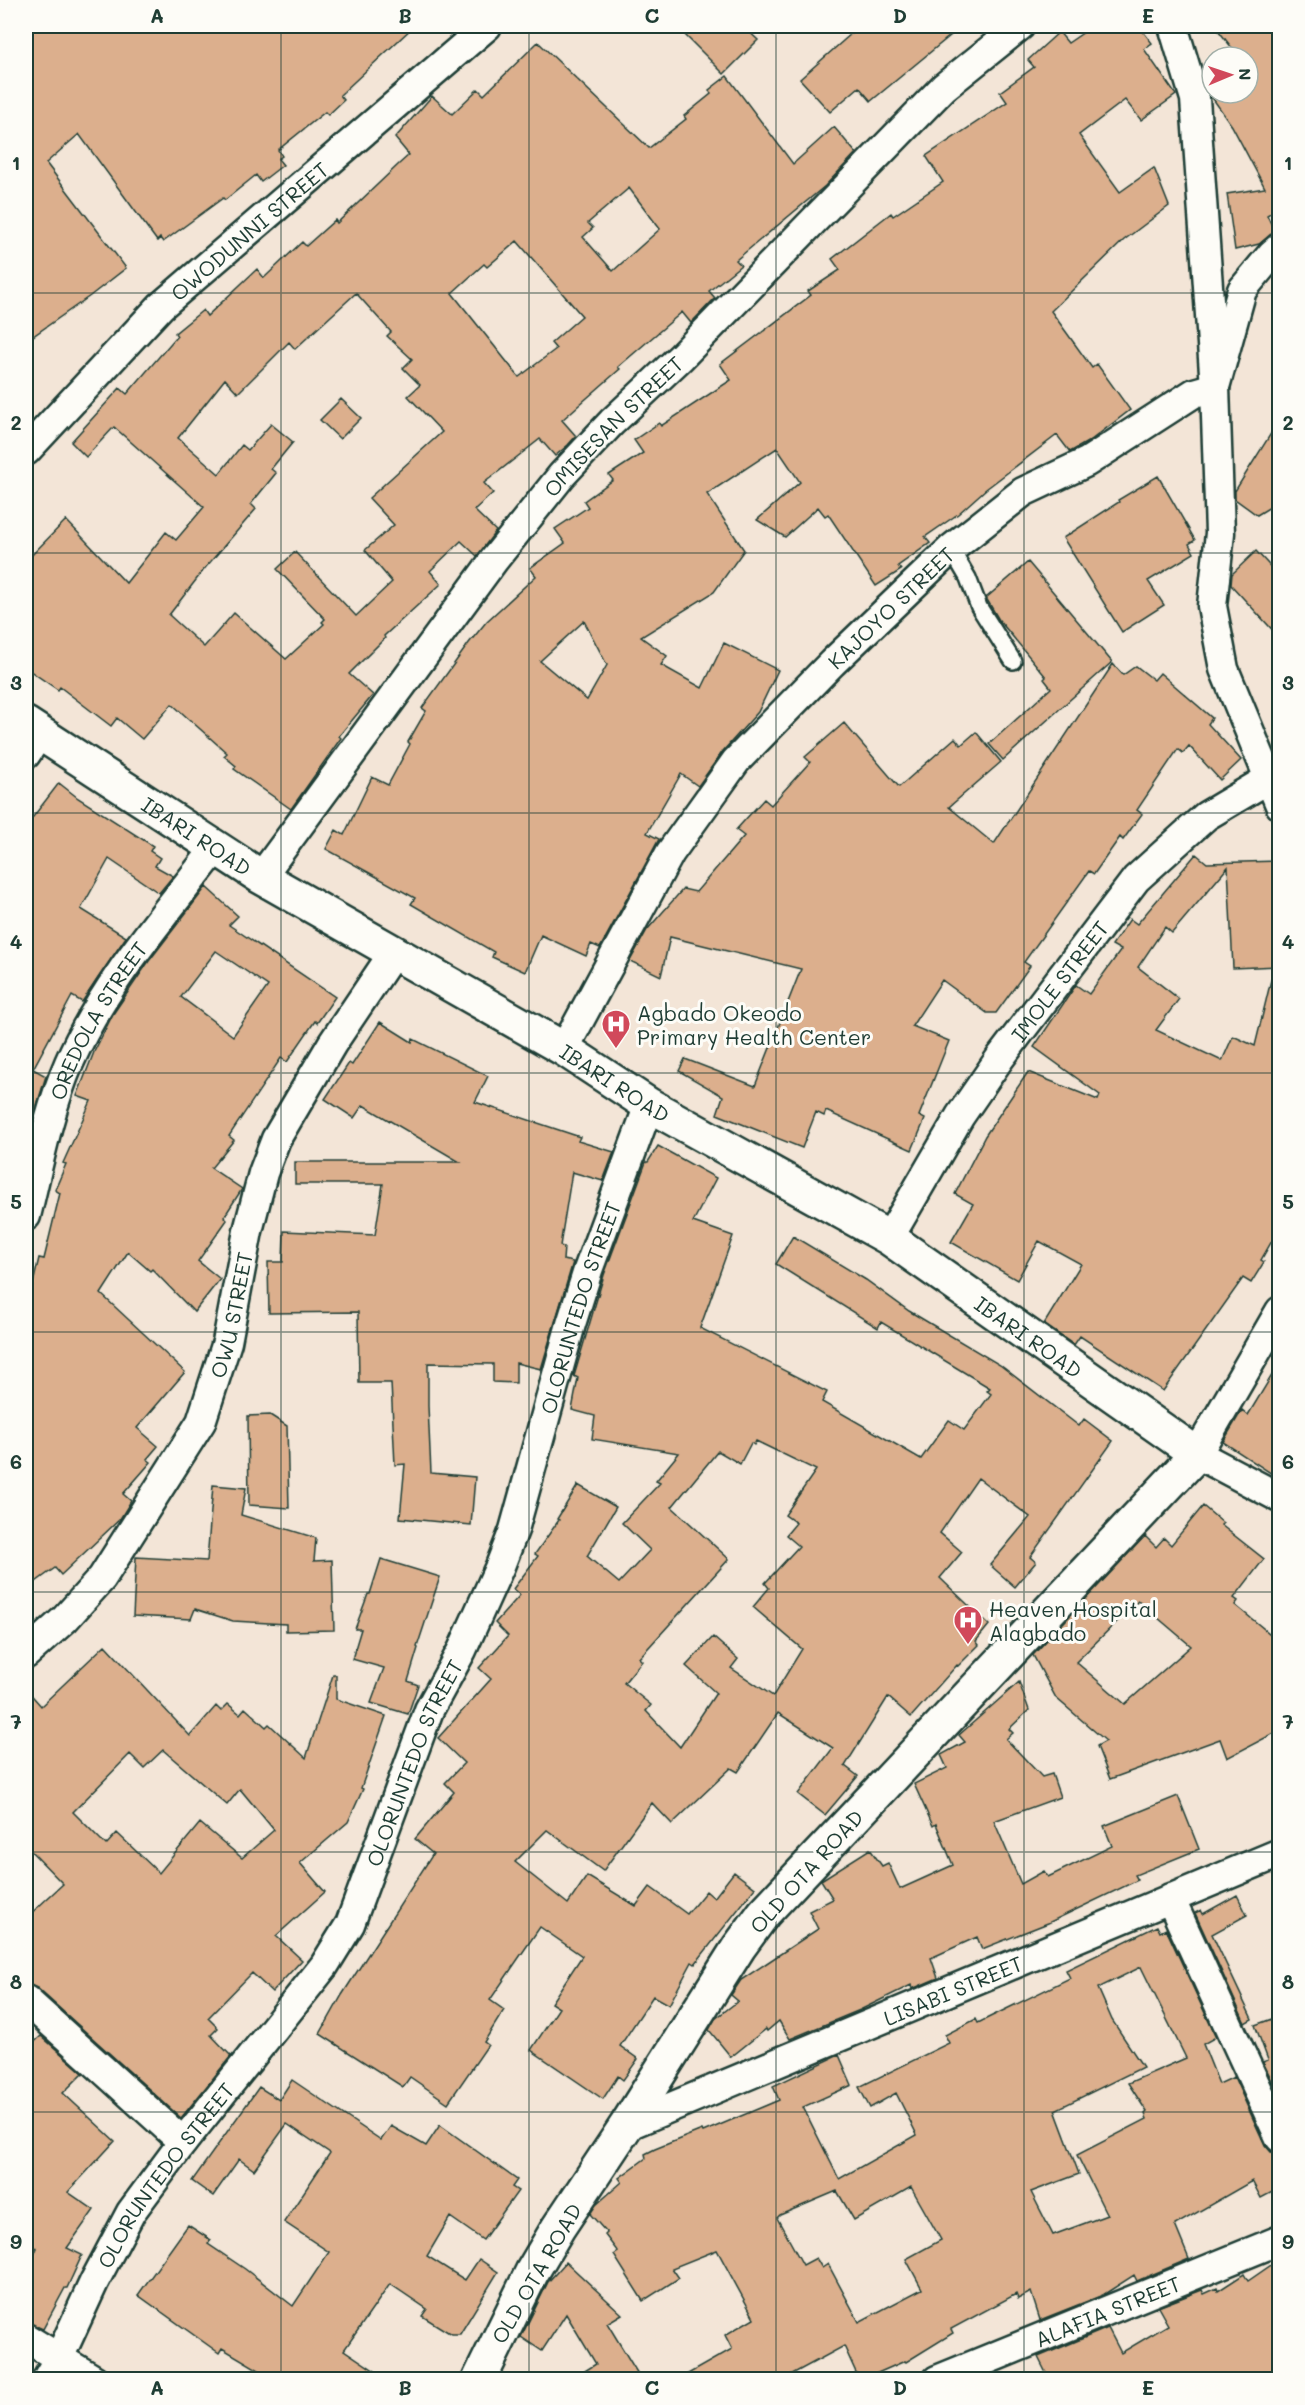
<svg xmlns="http://www.w3.org/2000/svg" width="1305" height="2405" font-family="Mali,sans-serif">
  <rect width="100%" height="100%" fill="#f3e5d7"/>
  <filter id="ink" filterUnits="userSpaceOnUse"><feTurbulence type="fractalNoise" baseFrequency=".0167" numOctaves="2"/><feDisplacementMap in="SourceGraphic" scale="12" xChannelSelector="R" yChannelSelector="G"/><feConvolveMatrix kernelMatrix="1 2 1 2 8 2 1 2 1" color-interpolation-filters="sRGB"/></filter>
  <g filter="url(#ink)">
    <path fill="#dcaf8d" stroke="#1f3d34" stroke-width="1.5" fill-rule="evenodd" d="M26,26H414L340,95L344,100L328,115L325,112L278,150L282,156L278,159L283,165L261,182L256,175L225,200L223,198L163,242L160,238L157,241L79,134L46,163L126,268L90,296L26,341Z
      M676,26H743L758,40L724,74Z
      M860,26H962L871,101L859,87L830,112L800,79Z
      M1093,26H1139L1152,43L1144,49L1176,95L1141,120L1125,100L1079,135L1120,192L1154,168L1169,206L1124,240L1051,311L1092,368L1097,364L1130,410L1091,440L1070,452L1057,435L986,489L958,514L925,537L930,543L898,566L901,570L876,586L828,514L825,516L818,507L785,537L757,520L800,482L777,448L707,494L744,550L714,592L641,637L667,656L661,665L702,688L724,643L778,670L758,712L723,751L698,786L681,774L647,833L659,839L600,948L591,944L586,956L541,935L525,972L492,957L494,952L411,904L415,898L326,849L336,830L344,835L372,777L388,785L410,744L408,742L426,711L422,708L469,643L487,621L536,576L530,568L565,543L555,529L588,507L584,501L613,480L609,475L643,453L634,440L659,423L661,426L731,380L720,364L811,295L808,291L840,270L832,259L891,213L893,216L943,182L926,156L1007,102L1000,92L1034,67L1028,60L1059,32L1068,43ZM584,621L607,665L587,700L540,661Z
      M1215,26H1280V215L1277,209L1267,215L1275,232L1259,244L1235,250L1227,194L1265,188L1232,126L1211,96L1209,87L1212,84V93H1248V57H1239Z
      M538,42L649,148L686,119L684,116L711,94L709,90L727,76L793,164L834,127L856,153L825,186L736,260L741,265L709,291L715,298L691,323L682,312L618,367L620,369L562,420L576,436L568,445L555,456L540,439L484,483L493,493L474,510L496,531L477,556L461,541L430,571L441,584L384,636L385,638L349,674L373,695L339,736L341,738L291,809L234,769L236,766L224,756L227,753L172,704L142,739L117,718L111,726L60,687L58,690L26,668V561L66,520L126,583L166,532L176,540L204,507L114,427L86,457L71,442L120,388L127,394L177,336L175,333L203,310L207,316L257,269L264,278L302,242L306,246L335,220L337,223L399,164L409,155L395,138L432,96L452,114L478,89L484,95ZM629,188L660,229L613,271L583,237L593,228L588,223ZM517,241L582,316L551,343L556,349L519,377L452,293L484,264L487,267ZM356,293L391,332L387,336L412,359L403,368L420,385L408,396L442,432L369,498L394,525L365,550L392,582L356,616L295,552L277,569L325,619L322,622L324,624L286,659L234,613L204,647L169,615L206,567L256,509L251,504L276,473L271,469L293,442L271,424L248,450L242,445L219,474L178,438L225,379L238,393L289,342L295,349Z
      M341,399L361,418L340,439L320,420Z
      M1280,419V501L1257,515L1235,499V491Z
      M1158,476L1195,540L1189,544L1194,553L1148,581L1164,605L1122,632L1063,538L1119,502L1118,500Z
      M1256,551L1280,577V638L1231,585L1232,574Z
      M1028,562L1112,662L1003,760L989,744L1051,688L1044,679L1046,677L999,620L986,598Z
      M1113,664L1123,675L1136,666L1154,680L1160,673L1212,718L1208,724L1241,760L1220,780L1189,746L1183,753L1178,749L1137,810L1142,814L1123,840L1120,837L1094,874L1089,871L1024,962L1030,966L996,1013H987L942,980L912,1026L949,1041L919,1116L925,1119L912,1150L826,1111L824,1116L816,1112L802,1148L717,1114L723,1096L679,1071L685,1059L755,1086L801,969L670,937L661,976L630,961L647,930L683,889L696,892L744,836L736,830L744,821L764,799L771,805L810,762L805,757L844,723L899,787L955,738L961,745L976,732L1001,762L949,807L994,844Z
      M59,783L78,798L153,846L150,851L160,858L155,866L173,876L159,893L109,859L81,909L126,937L82,1002L72,996L33,1069L46,1076L36,1108L26,1126V826Z
      M1196,854L1207,863L1280,861V966L1233,968L1228,867L1172,933L1165,927L1138,967L1179,999L1156,1030L1222,1061L1233,1036L1255,1046L1271,980L1280,982V1227L1261,1260L1264,1262L1251,1283L1243,1278L1163,1391L1080,1336L1074,1345L1044,1324L1081,1264L1039,1241L1017,1280L951,1242L973,1204L955,1194L985,1136L1028,1072L1098,1100L1100,1095L1034,1047L1076,985L1089,994L1121,950L1112,945L1130,919L1137,924Z
      M206,887L238,916L229,925L335,997L317,1023L315,1021L287,1062L281,1058L229,1136L234,1140L211,1168L242,1189L224,1217L227,1220L198,1261L220,1279L194,1312L152,1269L150,1271L128,1252L101,1294L185,1372L137,1428L158,1446L147,1459L151,1462L123,1494L131,1501L120,1519L61,1575L55,1568L26,1589V1314L39,1258L44,1259L60,1193L55,1190L66,1164L63,1163L91,1101L77,1096L94,1052L113,1014L149,961ZM216,951L268,986L233,1036L181,997Z
      M380,1022L412,1042L413,1039L488,1076L475,1102L580,1137L578,1141L614,1152L603,1181L572,1172L560,1246L564,1247L563,1260L573,1262L541,1369L516,1363V1383L493,1382V1364L428,1363V1406L431,1473L475,1477L471,1525L400,1518L405,1464L395,1465L391,1383H359L358,1312L269,1313L268,1262H283L284,1231L375,1235L383,1184H295V1162H460L363,1105L354,1118L325,1099L349,1063L352,1065Z
      M658,1146L716,1178L693,1222L733,1236L700,1328L827,1392L822,1402L921,1459L949,1420L964,1430L991,1394L987,1391L990,1388L881,1322L878,1328L776,1264L793,1236L866,1280L909,1311L1000,1365L1079,1426L1084,1419L1113,1441L1030,1557L1036,1562L1015,1587L990,1565L1030,1517L978,1478L940,1533L962,1552L940,1578L989,1625L976,1641L979,1645L958,1666L957,1665L911,1717L888,1697L845,1766L858,1776L825,1815L798,1794L833,1748L778,1713L738,1772L731,1768L672,1824L652,1803L603,1871L547,1830L515,1862L568,1904L587,1876L636,1906L650,1887L687,1914L706,1891L714,1898L734,1872L755,1888L695,1964L692,1962L669,2005L653,1996L620,2046L638,2059L623,2080L618,2076L603,2099L531,2050L559,2008L551,2003L582,1956L540,1927L490,2000L504,2010L484,2042L488,2045L448,2103L410,2077L403,2087L320,2034L342,1995L433,1854L415,1839L454,1792L445,1783L464,1763L438,1738L491,1679L479,1668L508,1636L495,1623L520,1595L513,1589L538,1556L535,1554L559,1520L557,1519L578,1485L616,1507L587,1556L619,1583L650,1550L622,1523L660,1483L656,1481L679,1453L592,1439L595,1416L572,1410L578,1378L574,1376L604,1275L646,1162H648ZM756,1441L816,1470L785,1515L796,1523L786,1535L799,1546L765,1583L769,1588L753,1607L802,1649L773,1696L731,1668L738,1659L713,1637L686,1666L716,1693L680,1747L646,1711L651,1705L624,1683L642,1661L639,1658L729,1559L672,1507L718,1451L740,1464L751,1443L754,1445Z
      M1280,1362V1479L1223,1442L1242,1410L1248,1415Z
      M270,1415L287,1426L289,1508L249,1505L248,1416Z
      M213,1485L246,1488L241,1515L316,1538L314,1561L332,1560L334,1630L286,1631V1624L233,1621L195,1609L191,1619L133,1616L136,1557L207,1561Z
      M1203,1506L1223,1523L1221,1525L1264,1559L1234,1598L1238,1601L1235,1605L1280,1642V1730L1227,1758L1220,1739L1110,1779L1097,1746L1106,1741L1056,1698L1033,1655L1145,1536L1156,1547L1164,1538L1171,1545ZM1138,1601L1191,1646L1125,1704L1076,1662Z
      M381,1559L440,1577L417,1647L418,1648L408,1681L418,1685L408,1714L371,1703L384,1668L352,1659L361,1629H355L368,1594H370Z
      M105,1645L190,1736L216,1706L221,1711L228,1704L240,1714L245,1708L266,1727L269,1724L306,1758L333,1675H336V1699L386,1716L361,1788L363,1789L348,1822L300,1863L325,1892L276,1936L302,1960L272,1992L252,1973L208,2018L218,2028L211,2035L231,2056L181,2118L37,1988L26,1984V1918L63,1884L26,1846V1689L41,1706ZM163,1750L227,1805L240,1789L274,1830L242,1858L200,1823L159,1873L117,1833L106,1845L73,1812L130,1754L144,1768Z
      M1019,1682L1029,1710L1009,1729L1013,1733L1006,1739L1042,1777L1052,1774L1060,1797L994,1821L1021,1884L1044,1871L1048,1877L1112,1846L1104,1826L1178,1796L1199,1849L1135,1875L1138,1880L1048,1923L982,1949L977,1937L931,1958L938,1978L912,1989L911,1985L860,2010L790,2039L779,2021L767,2031L766,2029L731,2057L709,2030L715,2019L738,2001L731,1995L741,1980L818,1929L809,1911L833,1899L821,1880L870,1849L882,1866L888,1863L900,1889L953,1865L936,1824L933,1826L914,1784L947,1768L941,1755L965,1742L959,1735Z
      M1237,1895L1247,1915L1212,1934L1252,2019L1245,2023L1195,1913L1201,1910L1203,1914Z
      M1157,1926L1160,1932L1166,1929L1216,2037L1203,2044L1219,2084L1234,2077L1265,2145L1271,2152L1280,2154V2188L1261,2198L1252,2181L1175,2225L1189,2259L1137,2281L1134,2275L1103,2295L1040,2320L1031,2292L1018,2299L1016,2294L951,2329L953,2333L906,2362L905,2361L864,2379H859L844,2346L783,2379H679L732,2349L725,2335L754,2318L717,2250L672,2268L679,2278L643,2301L614,2255L618,2252L605,2235L607,2233L590,2214L596,2205L622,2182L619,2178L646,2158L645,2154L655,2149L702,2130L703,2132L779,2100L773,2086L839,2055L852,2085L803,2107L839,2179L917,2135L896,2093L870,2108L859,2087L949,2043L945,2035L976,2019L978,2023L990,2017L1070,1978L1066,1970ZM1141,1967L1186,2058L1128,2083L1147,2112L1145,2114L1147,2119L1077,2155L1107,2215L1053,2235L1031,2192L1079,2174L1055,2110L1143,2067L1112,2020L1098,1988ZM911,2187L941,2240L906,2259L922,2289L859,2322L828,2264L822,2268L816,2258L803,2265L777,2218L780,2215L837,2191L854,2220Z
      M1280,2016V2097L1263,2062L1268,2060L1255,2025Z
      M41,2036L83,2073L63,2093L115,2141L68,2192L94,2210L67,2248L82,2255L67,2288H65L43,2329L26,2322V2274L37,2248L26,2243V2050Z
      M292,2080L381,2140L391,2126L426,2146L440,2125L517,2180L512,2187L518,2191L483,2240L450,2217L427,2256L465,2280L479,2259L498,2272L460,2334H451L422,2316L427,2309L390,2284L344,2350L387,2379H274L222,2348L219,2353L138,2295L188,2225L211,2240L208,2244L245,2269L293,2306L329,2252L284,2222L330,2153L287,2124L254,2170L239,2159L213,2196L192,2181L259,2087L279,2100Z
      M1280,2259V2379H1049L1038,2357L1108,2328L1121,2353L1168,2325L1158,2307L1202,2290L1204,2294L1217,2288L1218,2291L1244,2274L1248,2281Z
      M566,2262L622,2314L607,2323L641,2379H572L596,2364L566,2314L542,2351L521,2337L548,2282Z"/>
    <g fill="none" stroke-linecap="round" stroke-linejoin="round">
      <g stroke="#1f3d34" stroke-width="20">
        <path id="lane" d="M951,549L968,578L979,607L1013,661"/>
      </g>
      <g stroke="#1f3d34" stroke-width="33">
        <g id="street">
          <path d="M1173,26L1195,99L1215,387L1220,533L1212,606L1224,669L1280,805"/>
          <path id="s1" d="M26,451L161,306L487,26"/>
          <path d="M26,754L40,733"/>
          <path id="s2" d="M261,877L494,560L562,475L612,422L681,357L944,87L1020,26"/>
          <path id="s3" d="M564,1049L670,853L736,761L832,663L951,549L1023,492L1087,462L1194,393L1215,387L1242,290L1272,254L1280,247"/>
          <path id="s4" d="M26,1216C38,1167 49,1109 69,1063C104,983 163,917 215,849"/>
          <path id="s5" d="M889,1238L960,1116L1000,1058L1136,879L1206,816L1270,778L1280,770"/>
          <path d="M1280,1311L1197,1454L1280,1498"/>
          <path id="s6" d="M26,1654L65,1619L102,1578L201,1422L227,1342L248,1231L263,1173L276,1139L332,1044L394,952"/>
          <path d="M1170,1898L1280,2138"/>
          <path d="M26,2000L183,2142"/>
          <path id="s7" d="M626,2126L1280,1853"/>
          <path d="M26,2338L95,2380"/>
          <path id="s8" d="M46,2380L59,2358L94,2282L131,2212L183,2142L324,1966L350,1924L429,1710L462,1650L500,1566L514,1530L571,1324L588,1270L649,1105"/>
          <path id="s9" d="M937,2380L1280,2240"/>
        </g>
      </g>
      <g stroke="#1f3d34" stroke-width="38">
        <g id="secondary">
          <path id="s10" d="M26,724L261,877L564,1049L649,1105L889,1238L1197,1454L764,1913L739,1947L626,2126L558,2228L532,2272L479,2380"/>
        </g>
      </g>
      <use href="#lane" stroke="#fdfcf7" stroke-width="15"/>
      <use href="#street" stroke="#fdfcf7" stroke-width="28"/>
      <use href="#secondary" stroke="#fdfcf7" stroke-width="33"/>
    </g>
  </g>
  <path fill="none" stroke="#1f3d34" stroke-width="1.5" stroke-opacity="0.55" d="M281,26V2380M529,26V2380M776,26V2380M1024,26V2380M26,293H1280M26,553H1280M26,813H1280M26,1073H1280M26,1332H1280M26,1592H1280M26,1852H1280M26,2112H1280"/>
  <defs>
    <g id="hospital-pin" transform="scale(1.5)"><path d="M0 17L-7.5 6A9.5 9.5 0 1 1 7.5 6Z" fill="#d1495b" stroke="#fdfcf7"/><path d="M-5-5h3v3.5h4V-5h3V5h-3V1.5h-4V5h-3Z" fill="#fff"/></g>
  </defs>
  <g fill-rule="evenodd">
    <use href="#hospital-pin" x="616" y="1024"/>
    <use href="#hospital-pin" x="968" y="1620"/>
  </g>
  <g text-anchor="middle" dominant-baseline="central" stroke-width="6" stroke-linejoin="round" paint-order="stroke">
    <g font-size="21" fill="#1f3d34" stroke="#fdfcf7">
      <text stroke="none"><textPath href="#s1" startOffset="314">OWODUNNI STREET</textPath></text>
      <text stroke="none"><textPath href="#s2" startOffset="573">OMISESAN STREET</textPath></text>
      <text stroke="none"><textPath href="#s3" startOffset="554">KAJOYO STREET</textPath></text>
      <text stroke="none"><textPath href="#s10" startOffset="204">IBARI ROAD</textPath></text>
      <text stroke="none"><textPath href="#s5" startOffset="309">IMOLE STREET</textPath></text>
      <text stroke="none"><textPath href="#s4" startOffset="210">OREDOLA STREET</textPath></text>
      <text stroke="none"><textPath href="#s10" startOffset="690">IBARI ROAD</textPath></text>
      <text stroke="none"><textPath href="#s8" startOffset="1210">OLORUNTEDO STREET</textPath></text>
      <text stroke="none"><textPath href="#s6" startOffset="404">OWU STREET</textPath></text>
      <text stroke="none"><textPath href="#s10" startOffset="1176">IBARI ROAD</textPath></text>
      <text stroke="none"><textPath href="#s8" startOffset="724">OLORUNTEDO STREET</textPath></text>
      <text transform="translate(806 1871) rotate(-48)">OLD OTA ROAD</text>
      <text stroke="none"><textPath href="#s7" startOffset="354">LISABI STREET</textPath></text>
      <text stroke="none"><textPath href="#s8" startOffset="238">OLORUNTEDO STREET</textPath></text>
      <text transform="translate(536 2273) rotate(-60)">OLD OTA ROAD</text>
      <text stroke="none"><textPath href="#s9" startOffset="184">ALAFIA STREET</textPath></text>
    </g>
    <g font-size="21" fill="#1f3d34" stroke="#fdfcf7" text-anchor="start">
      <text x="637" y="1012">Agbado Okeodo<tspan x="637" dy="24">Primary Health Center</tspan></text>
      <text x="989" y="1608">Heaven Hospital<tspan x="989" dy="24">Alagbado</tspan></text>
    </g>
  </g>
  <rect width="1305" height="2405" fill="none" stroke="#fdfcf7" stroke-width="66"/>
  <g transform="translate(1230 75) rotate(88)"><circle r="28" fill="#fdfcf7" stroke="#a4b0a9" stroke-width="1.5"/>
  <path d="M0-4.5L10 22L0 15L-10 22Z" fill="#d1495b"/>
  <text y="-9" font-size="16" font-weight="bold" text-anchor="middle" fill="#1f3d34">N</text>
  </g>
  <rect x="33" y="33" width="1239" height="2339" fill="none" stroke="#1f3d34" stroke-width="2"/>
  <g font-size="20" text-anchor="middle" font-weight="bold" fill="#1f3d34">
    <text x="157" y="23">A</text>
    <text x="405" y="23">B</text>
    <text x="652" y="23">C</text>
    <text x="900" y="23">D</text>
    <text x="1148" y="23">E</text>
    <text x="16" y="170">1</text>
    <text x="1288" y="170">1</text>
    <text x="16" y="430">2</text>
    <text x="1288" y="430">2</text>
    <text x="16" y="690">3</text>
    <text x="1288" y="690">3</text>
    <text x="16" y="949">4</text>
    <text x="1288" y="949">4</text>
    <text x="16" y="1209">5</text>
    <text x="1288" y="1209">5</text>
    <text x="16" y="1469">6</text>
    <text x="1288" y="1469">6</text>
    <text x="16" y="1729">7</text>
    <text x="1288" y="1729">7</text>
    <text x="16" y="1989">8</text>
    <text x="1288" y="1989">8</text>
    <text x="16" y="2249">9</text>
    <text x="1288" y="2249">9</text>
    <text x="157" y="2395">A</text>
    <text x="405" y="2395">B</text>
    <text x="652" y="2395">C</text>
    <text x="900" y="2395">D</text>
    <text x="1148" y="2395">E</text>
  </g>
</svg>
